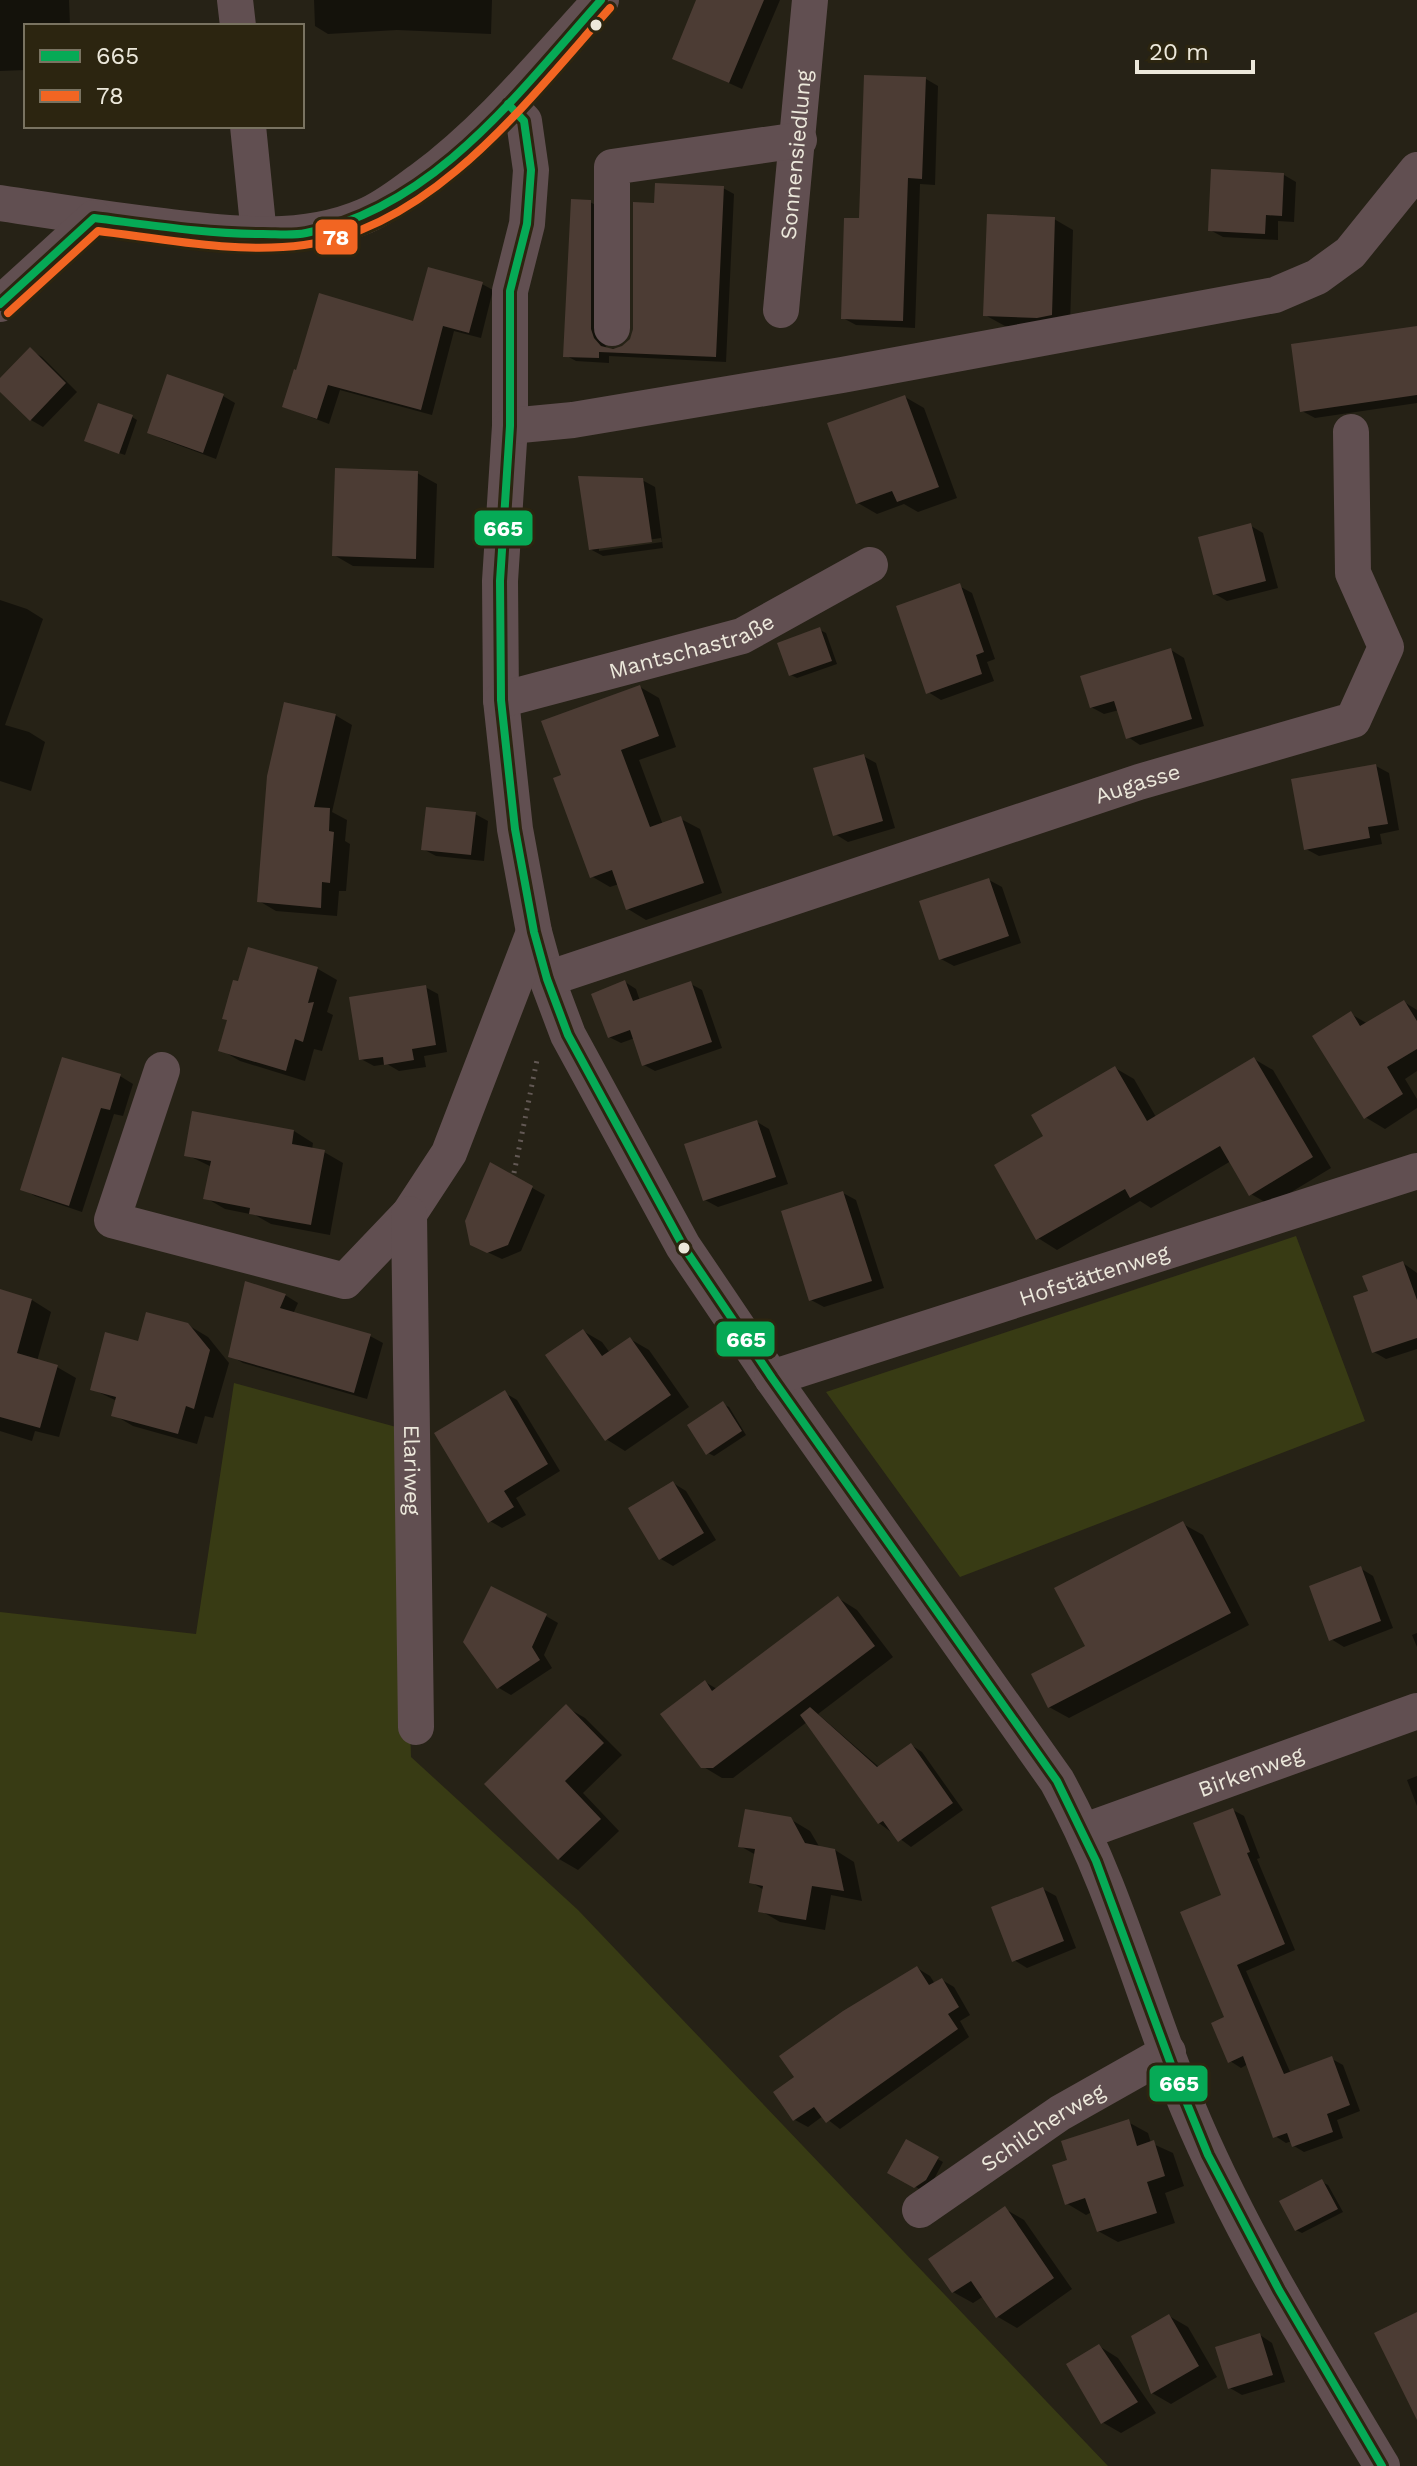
<svg xmlns="http://www.w3.org/2000/svg" width="1417" height="2466" font-family="'Work Sans',sans-serif">
  <rect width="100%" height="100%" fill="#262216"/>
  <path fill="#383b14" d="M1296,1236L1365,1421L960,1577L826,1392Z
    M234,1383L400,1428L411,1757L578,1910L1108,2466H0V1612L196,1634Z"/>
  <path fill="#0007" fill-rule="evenodd" d="M0,0H69L70,26H26V70L0,71Z
    M314,0H492L491,34L397,30L328,34L315,26Z
    M699,0H780L742,89L674,58Z
    M926,79L938,86L935,185L920,184L915,328L856,325L843,318L860,220Z
    M1284,175L1296,182L1294,222L1278,221V240L1223,237L1210,230Z
    M723,188L734,194L726,362L609,356V363L576,361L565,355L590,202L601,208V336L607,349L623,348L631,340L656,205Z
    M1054,219L1073,230L1070,325L1058,328L1005,326L985,315Z
    M482,284L493,290L481,338L454,331L432,415L340,390L329,424L284,407L414,324Z
    M1417,328V403L1315,418L1302,411Z
    M30,350L42,357L77,392L43,427L31,420L0,389V381Z
    M223,396L235,403L216,459L162,439L149,432Z
    M905,397L924,408L957,498L918,512L904,504L877,514L858,503Z
    M132,417L137,420L125,455L92,444Z
    M417,473L437,484L434,568L353,566L334,555Z
    M642,480L655,487L663,548L603,556L590,549ZM661,538L662,542L599,551V547Z
    M1251,526L1263,533L1278,588L1227,601L1215,594Z
    M959,586L972,593L995,659L987,662L994,681L941,700L928,692Z
    M0,600L27,609L43,619L5,725L29,732L45,742L31,791L0,781Z
    M820,630L826,633L837,664L797,678L791,675Z
    M1171,650L1184,658L1204,726L1140,745L1128,737L1119,710L1104,714L1091,707Z
    M640,687L659,698L676,747L639,760L663,825L681,819L700,829L722,893L646,920L628,909L619,884L610,887L591,876L564,776Z
    M335,715L352,725L332,812L347,820L345,841L350,844L346,891H339L337,916L276,911L259,901Z
    M863,756L876,763L895,828L848,842L835,834Z
    M1376,766L1389,773L1399,830L1380,834L1382,844L1319,856L1306,849Z
    M475,814L488,821L484,861L436,856L423,849Z
    M989,880L1002,887L1021,943L954,966L941,959Z
    M250,949L318,969L337,980L327,1012L333,1015L322,1051L314,1049L305,1081L240,1061L221,1050Z
    M625,982L636,989L640,1001L691,984L702,990L722,1048L655,1071L644,1065L635,1038L621,1043L609,1037Z
    M425,987L438,994L447,1052L424,1056L426,1067L399,1071L387,1064L374,1066L361,1059Z
    M1404,1002L1417,1010V1071L1405,1079L1417,1099V1108L1385,1129L1365,1117L1351,1014L1368,1024Z
    M1254,1059L1273,1070L1331,1168L1270,1205L1251,1194L1231,1161L1151,1208L1140,1201L1057,1250L1038,1238L1046,1137L1115,1068L1134,1079L1156,1117Z
    M120,1076L133,1084L123,1116L114,1114L82,1212L35,1196L23,1189Z
    M757,1122L769,1129L788,1184L718,1207L705,1200Z
    M294,1131L313,1143L312,1150L324,1152L343,1163L330,1235L271,1224L255,1215L225,1209L206,1198L212,1167L187,1155Z
    M491,1165L545,1195L521,1251L502,1259L485,1251Z
    M843,1193L856,1200L884,1288L824,1307L811,1300Z
    M1403,1263L1417,1273V1349L1386,1359L1374,1352L1370,1292Z
    M0,1291L32,1300L51,1312L37,1361L57,1367L76,1378L59,1437L35,1431L32,1441L0,1431Z
    M285,1295L298,1303L293,1314L370,1336L383,1343L367,1399L243,1363L231,1356Z
    M188,1325L208,1337L229,1363L213,1418L205,1416L197,1444L133,1426L114,1415L117,1401L92,1389L140,1343Z
    M583,1331L602,1342L610,1353L630,1339L649,1350L689,1407L625,1451L606,1439Z
    M505,1393L517,1400L560,1471L516,1498L526,1515L502,1528L490,1521Z
    M723,1404L729,1407L746,1435L714,1456L708,1453Z
    M673,1483L686,1491L716,1540L673,1566L661,1559Z
    M1183,1524L1203,1535L1249,1625L1069,1718L1049,1707Z
    M1360,1568L1373,1576L1393,1628L1344,1647L1331,1639Z
    M838,1598L857,1610L893,1657L818,1714L880,1768L911,1745L922,1752L963,1810L911,1847L879,1823L807,1722L733,1778H722L702,1766L705,1682L717,1689Z
    M546,1616L558,1623L544,1655L552,1668L511,1695L499,1688Z
    M1417,1633V1647L1412,1635Z
    M566,1707L585,1718L622,1755L583,1793L619,1831L578,1870L559,1859L487,1784Z
    M1417,1776V1806L1407,1780Z
    M1233,1810L1244,1816L1260,1858L1257,1859L1295,1950L1246,1971L1291,2074L1332,2059L1343,2065L1360,2111L1337,2120L1343,2138L1304,2152L1294,2146L1292,2141L1286,2143L1275,2136L1248,2064L1241,2068L1230,2061L1223,1896Z
    M790,1819L810,1831L820,1848L835,1850L854,1862L862,1901L831,1895L825,1930L780,1922L761,1911L764,1890L751,1882L756,1855L740,1846Z
    M1043,1889L1056,1896L1076,1948L1027,1968L1014,1960Z
    M917,1968L930,1976L935,1984L942,1980L954,1987L970,2015L960,2021L969,2037L840,2129L823,2116L808,2127L795,2120L776,2092L796,2078Z
    M1128,2122L1148,2133L1151,2143L1173,2153L1184,2186L1165,2193L1175,2223L1118,2242L1098,2231L1092,2212L1086,2215L1066,2203L1070,2161Z
    M907,2142L943,2162L932,2183L921,2190L890,2172Z
    M1322,2182L1328,2185L1343,2212L1302,2233L1296,2230Z
    M1005,2209L1024,2220L1072,2289L1017,2328L998,2317L984,2296L973,2303L953,2292Z
    M1169,2316L1188,2327L1217,2377L1171,2404L1152,2393Z
    M1260,2335L1272,2343L1285,2382L1242,2395L1230,2388Z
    M1099,2346L1118,2358L1156,2413L1121,2433L1102,2422Z"/>
  <path fill="#4c3c34" d="M696,0H764L729,83L672,59Z
    M864,75L926,77L922,179L908,178L903,321L841,319L844,218H859Z
    M1211,169L1284,173L1282,216L1266,215L1265,234L1208,231Z
    M655,183L724,186L716,357L599,352V358L563,357L571,199L591,200V329L594,338L601,346L613,349L622,346L630,339L633,329V202L654,203Z
    M987,214L1055,217L1052,315L1037,318L983,316Z
    M428,267L483,282L469,333L443,326L421,410L328,385L317,419L282,407L294,369L296,370L319,293L413,321Z
    M1417,326V395L1300,412L1291,344Z
    M30,347L66,383L30,421L0,392V378Z
    M167,374L224,394L203,453L147,433Z
    M905,395L939,487L897,502L892,491L856,504L827,423Z
    M98,403L133,415L119,454L84,441Z
    M335,468L418,471L416,559L332,556Z
    M578,476L643,478L652,542L589,550Z
    M1251,523L1266,581L1213,595L1198,537Z
    M960,583L984,652L976,655L982,674L926,694L896,606Z
    M820,627L832,661L789,676L777,643Z
    M1171,648L1192,719L1126,739L1114,701L1090,708L1080,676Z
    M640,685L659,736L621,750L650,827L681,816L704,883L626,910L612,870L590,878L553,778L561,775L541,721Z
    M284,702L336,714L314,807L330,808L329,831L334,832L330,883L322,882L321,908L257,902L267,776Z
    M864,754L883,821L833,836L813,768Z
    M1376,764L1388,824L1368,827L1370,838L1304,850L1291,779Z
    M426,807L476,812L471,855L421,850Z
    M989,878L1009,936L939,960L919,901Z
    M248,947L318,967L308,1003L314,1002L303,1042L295,1039L286,1071L218,1051L227,1020L222,1019L233,980L238,981Z
    M625,980L633,1001L691,981L712,1042L642,1066L630,1030L608,1038L591,994Z
    M426,985L436,1045L412,1049L414,1060L384,1065L383,1057L359,1060L349,997Z
    M1404,1000L1417,1021V1049L1387,1067L1403,1094L1364,1119L1312,1036L1351,1011L1360,1026Z
    M62,1057L121,1074L110,1110L101,1108L69,1206L20,1190Z
    M1254,1057L1313,1157L1249,1196L1220,1146L1130,1198L1125,1189L1036,1240L994,1165L1043,1136L1031,1115L1115,1066L1147,1121Z
    M192,1111L294,1130L292,1144L325,1150L311,1225L249,1214L250,1208L203,1199L211,1161L184,1156Z
    M757,1120L776,1177L703,1201L684,1144Z
    M490,1162L533,1186L508,1245L487,1253L470,1245L465,1221Z
    M843,1191L872,1281L809,1301L781,1211Z
    M1403,1261L1417,1300V1338L1372,1353L1353,1296L1368,1291L1362,1276Z
    M245,1281L286,1294L280,1308L371,1334L354,1393L228,1357Z
    M0,1289L32,1299L17,1353L58,1365L40,1428L0,1417Z
    M146,1312L188,1323L210,1350L194,1409L186,1406L178,1434L111,1416L116,1397L90,1390L105,1332L138,1341Z
    M583,1329L602,1356L630,1337L671,1395L605,1441L545,1355Z
    M505,1390L548,1464L504,1491L514,1507L488,1523L434,1433Z
    M723,1401L742,1431L706,1455L687,1425Z
    M673,1481L704,1533L659,1560L628,1508Z
    M1183,1521L1231,1613L1048,1708L1031,1674L1085,1646L1054,1588Z
    M1361,1566L1381,1621L1329,1641L1309,1586Z
    M491,1586L547,1614L532,1647L540,1660L497,1689L463,1642Z
    M838,1596L875,1646L713,1768H701L660,1714L705,1680L712,1691Z
    M566,1704L604,1743L565,1781L601,1819L558,1860L484,1784Z
    M810,1707L877,1767L911,1743L953,1803L898,1842L883,1821L878,1824L800,1715Z
    M1233,1808L1250,1852L1247,1853L1285,1944L1237,1965L1284,2074L1332,2056L1350,2105L1327,2114L1333,2132L1292,2147L1287,2133L1273,2138L1243,2056L1228,2063L1211,2023L1224,2017L1180,1912L1221,1895L1193,1823Z
    M745,1809L791,1817L805,1843L835,1849L844,1891L812,1886L806,1920L758,1912L763,1886L749,1883L755,1849L738,1847Z
    M1043,1887L1064,1941L1012,1962L991,1907Z
    M917,1966L929,1985L942,1978L959,2007L948,2014L958,2029L826,2123L814,2107L793,2121L773,2092L794,2077L779,2056L843,2011Z
    M1129,2119L1137,2146L1154,2140L1165,2176L1147,2182L1157,2213L1097,2232L1085,2198L1065,2205L1052,2165L1067,2160L1061,2141Z
    M906,2139L939,2157L926,2180L914,2188L887,2173Z
    M1322,2179L1338,2209L1295,2231L1279,2201Z
    M1005,2206L1054,2278L996,2318L971,2281L952,2293L928,2259Z
    M1417,2312V2420L1374,2333Z
    M1169,2314L1199,2366L1151,2394L1131,2336Z
    M1260,2333L1273,2375L1228,2389L1215,2347Z
    M1099,2344L1138,2402L1101,2424L1066,2364Z"/>
  <g fill="none" stroke-linecap="round" stroke-linejoin="round">
    <path stroke="#625854" stroke-width="5" stroke-dasharray="2 6" stroke-linecap="butt" d="M514,1173L537,1060"/>
    <g stroke="#614f51" stroke-width="36">
      <path d="M235,0L238,26"/>
      <path d="M508,104L524,121L531,170L527,224L510,291V426L500,581L501,700L515,829L534,932L547,979L568,1035L683,1246L772,1378L1057,1781C1115,1886 1143,1998 1188,2108C1240,2233 1313,2350 1382,2466"/>
      <path d="M248,126L259,235"/>
      <path d="M0,203C54,211 108,220 162,226C230,234 300,244 365,216C385,208 404,192 421,180C490,129 543,63 601,0"/>
      <path d="M0,304L94,218"/>
      <path id="s1" d="M781,310L810,0"/>
      <path d="M612,328V167L799,140"/>
      <path d="M510,426L573,420L842,375L1275,295L1317,277L1350,253L1417,170"/>
      <path id="s2" d="M501,700L742,636L870,565"/>
      <path id="s3" d="M547,979L1139,782L1353,720L1386,647L1353,573L1351,432"/>
      <path d="M162,1070L112,1220L345,1281L409,1214L449,1153L534,932"/>
      <path id="s4" d="M409,1214L416,1727"/>
      <path id="s5" d="M772,1378L1417,1171"/>
      <path id="s6" d="M1085,1831L1417,1711"/>
      <path id="s7" d="M920,2210L1060,2113L1168,2052"/>
    </g>
    <g stroke="#2c2510" stroke-width="14">
      <path id="bus-1" d="M508,104L524,121L531,170L527,224L510,291V426L500,581L501,700L515,829L534,932L547,979L568,1035L683,1246L772,1378L1057,1781L1096,1861L1172,2067L1208,2155L1279,2290L1382,2466
        M0,304L94,218C150,225 206,234 263,234C277,234 292,236 306,233C434,208 519,92 601,0"/>
    </g>
    <g stroke="#2c2510" stroke-width="14">
      <path id="bus-2" d="M8,313L98,231C163,239 238,254 304,245C432,229 530,98 610,8"/>
    </g>
    <use href="#bus-1" stroke="#06aa56" stroke-width="8"/>
    <use href="#bus-2" stroke="#f26522" stroke-width="8"/>
  </g>
  <g fill="#ece8db" stroke="#2c2510" stroke-width="3">
    <circle cx="596" cy="25" r="7"/>
    <circle cx="684" cy="1248" r="7"/>
  </g>
  <g text-anchor="middle" dominant-baseline="central" stroke-width="7" stroke-linejoin="round" paint-order="stroke">
    <g font-size="22" fill="#ece8db" stroke="#2c2510">
      <text stroke="none"><textPath href="#s1" startOffset="156">Sonnensiedlung</textPath></text>
      <text stroke="none"><textPath href="#s2" startOffset="198">Mantschastraße</textPath></text>
      <text stroke="none"><textPath href="#s3" startOffset="622">Augasse</textPath></text>
      <text stroke="none"><textPath href="#s5" startOffset="338">Hofstättenweg</textPath></text>
      <text stroke="none"><textPath href="#s4" startOffset="256">Elariweg</textPath></text>
      <text stroke="none"><textPath href="#s6" startOffset="176">Birkenweg</textPath></text>
      <text stroke="none"><textPath href="#s7" startOffset="148">Schilcherweg</textPath></text>
    </g>
  </g>
  <g stroke="#2c2510" stroke-width="3">
    <rect x="314" y="218" width="45" height="38" rx="8" fill="#f26522"/>
    <rect x="473" y="509" width="61" height="38" rx="8" fill="#06aa56"/>
    <rect x="715" y="1320" width="61" height="38" rx="8" fill="#06aa56"/>
    <rect x="1148" y="2064" width="61" height="39" rx="8" fill="#06aa56"/>
  </g>
  <g font-size="22" text-anchor="middle" font-weight="bold" fill="#fff">
    <text x="336" y="245">78</text>
    <text x="503" y="536">665</text>
    <text x="746" y="1347">665</text>
    <text x="1179" y="2091">665</text>
  </g>
  <rect x="24" y="24" width="280" height="104" fill="#2c2510" stroke="#797361" stroke-width="2"/>
  <rect x="40" y="50" width="40" height="12" fill="#06aa56" stroke="#797361" stroke-width="2"/>
  <text x="96" y="64" font-size="24" fill="#ece8db">665</text>
  <rect x="40" y="90" width="40" height="12" fill="#f26522" stroke="#797361" stroke-width="2"/>
  <text x="96" y="104" font-size="24" fill="#ece8db">78</text>
  <path d="M1137 60v12h116v-12" fill="none" stroke="#ece8db" stroke-width="4"/>
  <text x="1149" y="60" font-size="24" fill="#ece8db" stroke="#2c2510" stroke-width="6" paint-order="stroke">20 m</text>
</svg>
